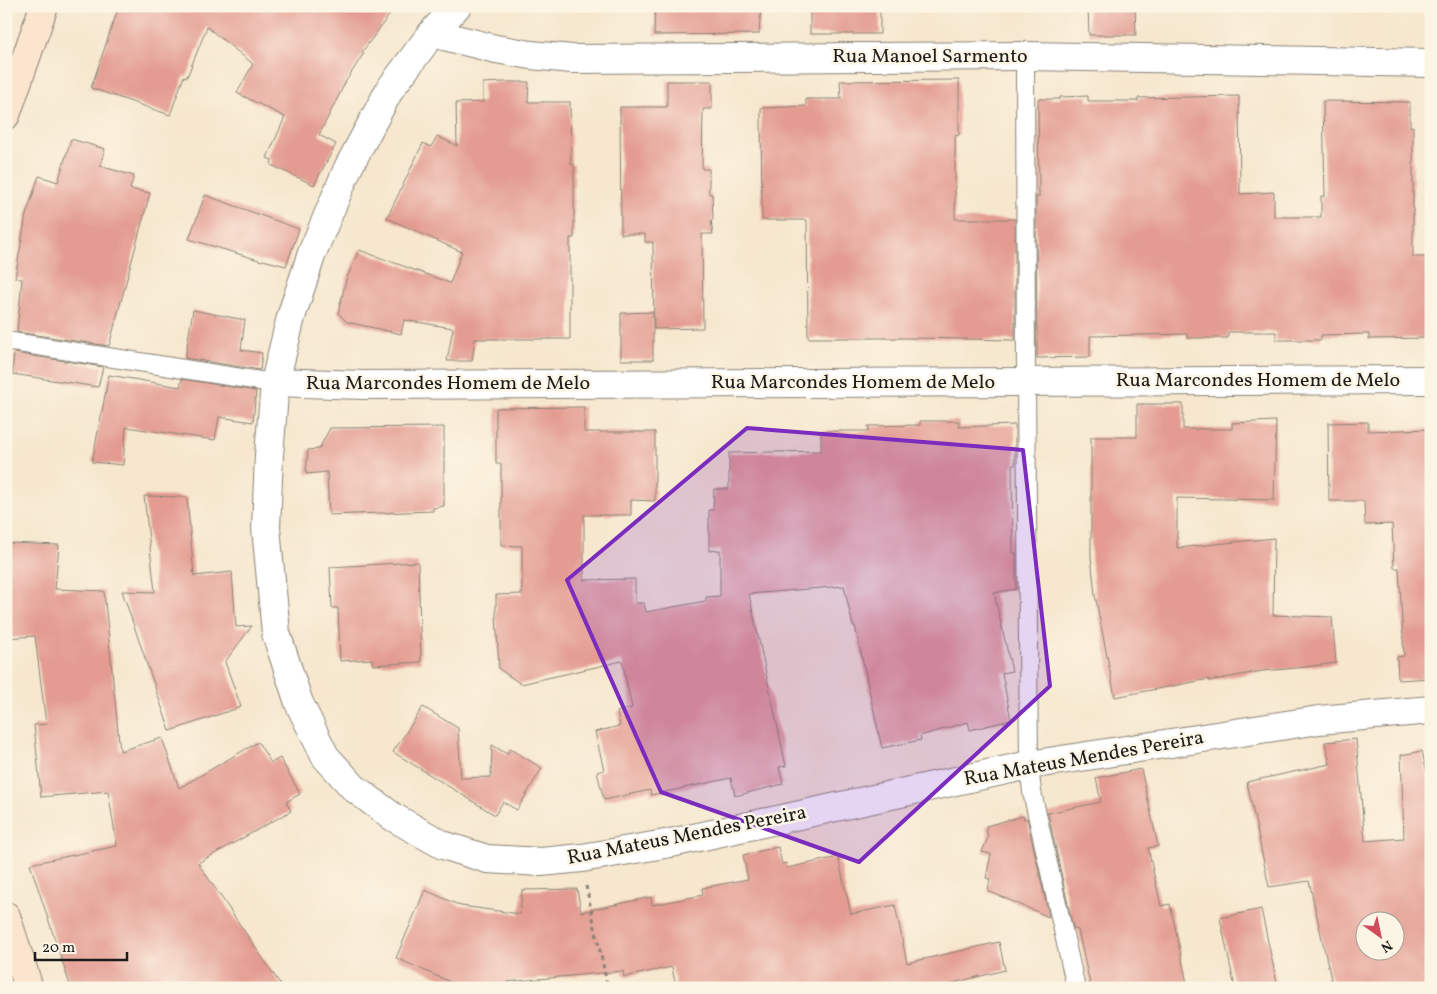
<svg xmlns="http://www.w3.org/2000/svg" width="1437" height="994" font-family="Vollkorn,serif">
  <rect width="100%" height="100%" fill="#fcf5e5"/>
  <filter id="ink" filterUnits="userSpaceOnUse"><feTurbulence type="fractalNoise" baseFrequency=".02" numOctaves="2"/><feDisplacementMap in="SourceGraphic" scale="10" xChannelSelector="R" yChannelSelector="G"/><feConvolveMatrix kernelMatrix="1 2 1 2 8 2 1 2 1" color-interpolation-filters="sRGB"/></filter>
  <filter id="wash" filterUnits="userSpaceOnUse"><feTurbulence type="fractalNoise" baseFrequency=".0096" numOctaves="4" result="noise"/><feDisplacementMap in="SourceGraphic" scale="20" xChannelSelector="R" yChannelSelector="G"/><feGaussianBlur stdDeviation="1.12" result="paint"/><feColorMatrix in="noise" values="0 0 0 0 0 0 0 0 0 0 0 0 0 0 0 0 0 1.4 0 .05"/><feComposite in="paint" operator="in"/></filter>
  <g filter="url(#wash)">
    <rect width="100%" height="100%" fill="#f6e7ce"/>
    <g id="blocks">
      <path fill="#e49c92" fill-rule="evenodd" d="M119,6H396L362,52L364,53L346,81L319,135L336,144L314,185L271,165L272,160L267,158L285,117L237,93L253,64L207,27L187,77L184,76L170,115L91,88Z
        M655,6H761L759,34L654,35Z
        M810,6H880V34H810Z
        M1088,6H1135L1136,35H1089Z
        M959,80V135L955,136V219H1015V340L913,338H808L807,220H762L761,108L806,106V99H841L840,81Z
        M667,81H712V109H703L702,169H709V194H712L713,220H711L713,234H702L703,328L654,329L653,242H645V234H621L620,107H667Z
        M502,82H529L528,102H570L571,164H574V238H570V339H475L472,361H447L453,328L404,320L401,334L347,322L338,313L346,280L359,250L450,283L462,252L387,218L423,143L431,147L437,136L457,146L456,103L483,102V83Z
        M1088,96V101H1138V98L1239,96L1240,194L1274,192V217H1321V196H1325L1323,101L1410,102V127L1413,126V257H1431V338L1369,339V334L1321,335V340H1276V332H1228V338H1187V334L1090,336V357L1037,358L1036,197H1039L1038,99H1060V97Z
        M71,139L105,149L100,166L134,176L130,189L150,193L109,346L17,332L22,279L15,278L26,215L39,176L58,182Z
        M205,195L299,229L286,266L263,260L262,261L189,239Z
        M193,310L245,320L241,350L262,353L260,370L185,358Z
        M653,312V360H621V313Z
        M14,353L103,367L98,387L12,374Z
        M109,375L180,387L182,379L256,391L253,422L219,417L215,440L126,427L123,465L92,462Z
        M1137,404H1183V429H1232V423L1276,421L1274,500L1177,498V548L1274,538L1273,615L1332,617L1336,663L1297,668L1262,671L1209,681V679L1115,697L1095,595L1091,557V437H1137Z
        M584,407V432H655V501L631,500V515H584V580L635,579V603H644L646,612L706,601V597L720,596V550L709,551V510H713L714,489H729V453L821,451V431H869L868,426L920,425V421H959V427L1015,425V465L1012,466L1013,553H1016V589L994,593L1012,671L1002,673L1011,720L970,730L968,722L920,736L921,740L882,748L855,626H853L844,586L749,594L786,766L779,767L783,784L735,796L731,778L651,795L650,790L604,800L597,772L604,770L595,732L620,726L617,712L632,708L622,661L521,684L499,669L496,615V595L522,594V546L501,545V464H496V408Z
        M1368,422V431L1431,429V678L1398,680L1397,657L1404,656L1399,568H1394L1392,524L1365,525L1364,501H1329L1328,423Z
        M444,427V506L433,508V511L329,515L327,472L306,474L308,450L319,449L330,428Z
        M144,496L187,497L194,576L232,572L236,627L252,626L225,662L241,707L170,731L122,591L155,592Z
        M7,543L59,545L55,589L104,591L120,751L162,738L179,788L258,742L271,763L280,758L300,794L286,802L291,811L198,863L283,988H71L30,864L117,846L108,791L41,797L34,725L46,724L35,636L6,638Z
        M418,562L421,662L373,665L372,659L340,661L338,608H332L330,567Z
        M423,707L458,728L461,778L491,777L492,745L507,754L510,749L542,768L517,810L503,802L495,815L393,752Z
        M1356,739L1365,841L1404,838L1401,755L1422,751L1431,791V988H1333L1309,881L1269,887L1247,782L1330,764L1325,742ZM1364,922H1394V952H1364Z
        M1141,769L1158,846L1148,848L1161,906L1170,904L1188,988H1091L1078,930L1073,928L1048,813L1101,802L1096,778Z
        M1023,816L1024,819L1027,818L1049,917L988,891L990,879L986,878L991,854L982,852L988,837L986,826Z
        M778,847L782,864L786,863L787,868L838,857L851,914L895,905L907,963L999,942L1005,970L953,983L954,988H676L672,967L624,977L623,971L507,982L506,988H464L396,958L425,890L461,906L520,914L522,890L577,889L581,912L651,897L652,905L703,895L702,888L748,879L743,855Z
        M1261,909L1278,988H1235L1220,918Z"/>
    </g>
  </g>
  <g filter="url(#ink)">
    <use href="#blocks" fill-opacity="0" stroke="#898275" stroke-width="1"/>
    <g fill="none" stroke-linecap="round" stroke-linejoin="round">
      <g stroke="#898275" stroke-width="20">
        <path id="lane" d="M1025,56L1026,382L1029,765L1032,792L1076,988
          M6,341L260,381L275,382"/>
      </g>
      <g stroke="#898275" stroke-width="30">
        <path id="street" d="M457,6L432,33L390,89L348,168L312,253L291,317L275,382L269,455L266,528L276,633L299,703L325,756L354,788L393,817L443,845L487,859L541,862L582,858L671,843L1029,765L1319,720L1431,710
          M432,33L496,49L531,55L572,59L1025,56L1431,63
          M275,382L363,385L1431,380"/>
      </g>
      <g stroke="#898275" stroke-width="30">
        <path id="secondary" d="M6,115L44,6
          M6,916L29,988"/>
      </g>
      <path stroke="#898275" stroke-width="3" stroke-dasharray="4 4" stroke-linecap="butt" d="M586,886L608,988"/>
      <use href="#lane" stroke="#fff" stroke-width="18"/>
      <use href="#street" stroke="#fff" stroke-width="28"/>
      <use href="#secondary" stroke="#fce5cf" stroke-width="28"/>
    </g>
  </g>
  <path fill="#7b2cbf" fill-opacity="0.2" stroke="#7b2cbf" stroke-width="4" stroke-linejoin="round" d="M747,428L1023,450L1050,686L859,862L661,792L567,580Z"/>
  <g text-anchor="middle" dominant-baseline="central" stroke-width="5" stroke-linejoin="round" paint-order="stroke">
    <g font-size="20" fill="#1c1c1c" stroke="#fcf5e5">
      <text x="930" y="57">Rua Manoel Sarmento</text>
      <text x="1258" y="381">Rua Marcondes Homem de Melo</text>
      <text x="853" y="383">Rua Marcondes Homem de Melo</text>
      <text x="448" y="384">Rua Marcondes Homem de Melo</text>
      <text transform="translate(1084 759) rotate(-10)">Rua Mateus Mendes Pereira</text>
      <text transform="translate(687 836) rotate(-11)">Rua Mateus Mendes Pereira</text>
    </g>
  </g>
  <rect width="1437" height="994" fill="none" stroke="#fcf5e5" stroke-width="25"/>
  <g transform="translate(1380 936) rotate(147)"><circle r="24" fill="#fcf5e5" stroke="#a29e95"/>
  <path d="M0-4L9 19L0 12L-9 19Z" fill="#d1495b"/>
  <text y="-8" font-size="14" font-weight="bold" text-anchor="middle" fill="#1c1c1c">N</text>
  </g>
  <path d="M35 952v8h92v-8" fill="none" stroke="#1c1c1c" stroke-width="2.5"/>
  <text x="42" y="952" font-size="15" fill="#1c1c1c" stroke="#fcf5e5" stroke-width="4" paint-order="stroke">20 m</text>
</svg>
